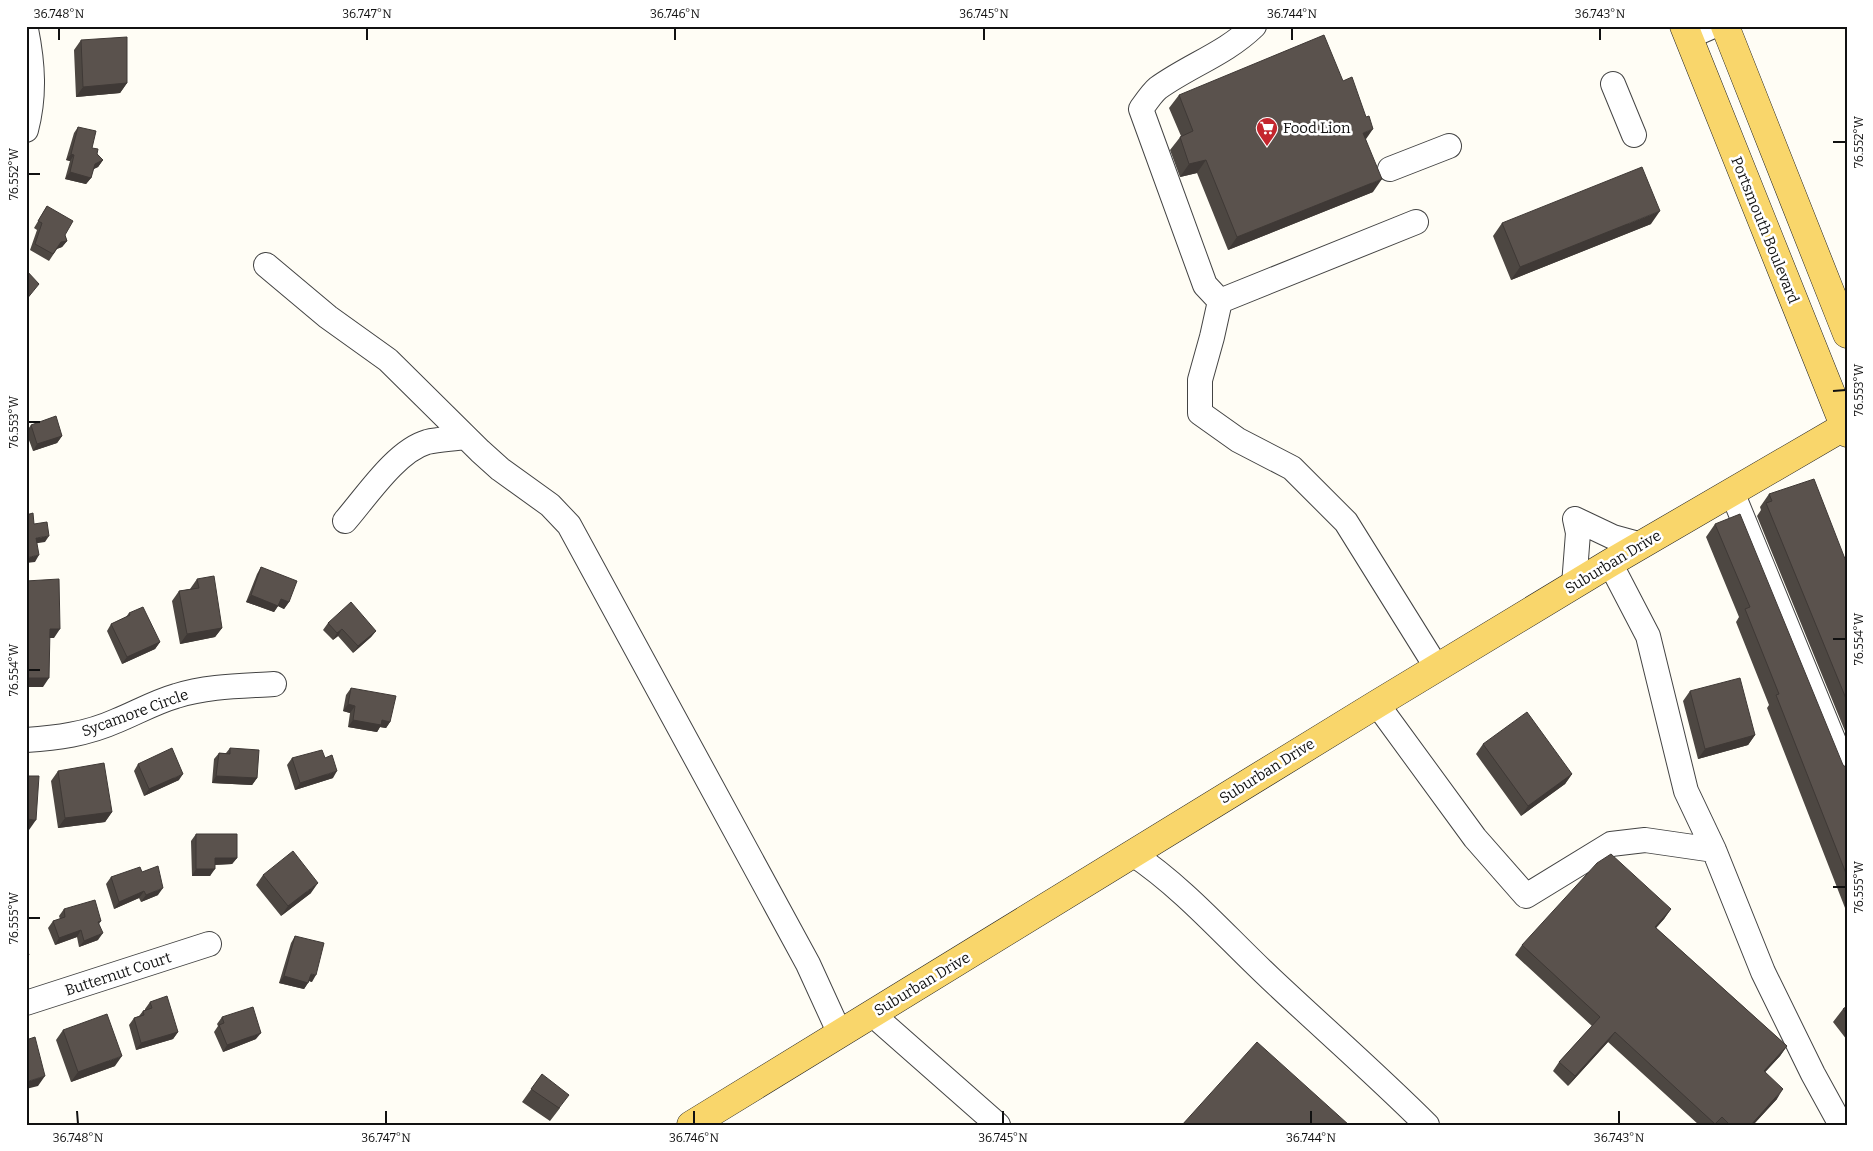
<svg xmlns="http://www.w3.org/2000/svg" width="1873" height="1151" font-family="Bitter,serif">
  <rect width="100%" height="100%" fill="#fffdf5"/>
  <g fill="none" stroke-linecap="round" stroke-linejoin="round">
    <g stroke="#444" stroke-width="26">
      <path id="minor" d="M1254,26C1225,54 1190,65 1158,88C1152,93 1146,102 1141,109L1205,285L1220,301L1416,222
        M26,29C33,64 35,96 26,130
        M1688,37L1713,26
        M1613,84L1634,135
        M1390,169L1449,146
        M266,265L328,317L388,360L480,451L500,469L550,505L569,525L808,964L840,1034
        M1220,301L1212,337L1200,380V413L1238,440L1292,468L1346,522L1437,668
        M1732,492L1847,773
        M1575,519L1613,537L1642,545
        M345,521C366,497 396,451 427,442C439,439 453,439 465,437
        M1610,563L1648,636L1686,791L1714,850L1763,972L1813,1074L1841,1125
        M1574,585L1578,533L1575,519
        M1377,704L1475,838L1526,896L1611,844L1645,840L1714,850
        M26,740C57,738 87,734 116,721C136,713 155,702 176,696C207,686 242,686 274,684
        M1133,854C1185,889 1226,937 1271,979C1323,1028 1377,1075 1427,1125
        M26,1003L209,944
        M872,1014L998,1125"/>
    </g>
    <g stroke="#222" stroke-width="29">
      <path id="major" d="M1684,26L1847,433
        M1725,26L1847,334
        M691,1125L1377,704L1610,563L1847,425"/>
    </g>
    <use href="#minor" stroke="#fff" stroke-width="24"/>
    <use href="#major" stroke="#f9d66b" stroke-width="28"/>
  </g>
  <path fill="#4d4742" d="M81,40L127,83L120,93L76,97L74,50Z
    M1343,81L1366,140L1373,192L1228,250L1197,173L1180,177L1170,150L1181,136L1169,108L1179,95Z
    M78,127L92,148L103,160L98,167L93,169L91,178L86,184L65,179L70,161L66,160L74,133Z
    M47,206L65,235L67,241L62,247L57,249L49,261L30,250L37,230L34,228Z
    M1502,223L1651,224L1511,280L1493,236Z
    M31,425L62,436L57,443L33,451L26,432Z
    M1769,494L1847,564V736L1757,516L1761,510L1760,507Z
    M1715,524L1843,765L1847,768V913L1767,708L1769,705L1736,622L1739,617L1706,537Z
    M261,567L289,602L284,609L278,606L274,612L246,602L257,574Z
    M197,579L222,628L215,637L180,644L172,601L179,591L190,589Z
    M129,613L160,642L155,649L122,664L107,631L111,624L126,617Z
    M328,623L376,631L371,637L353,653L338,636L333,640L323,630Z
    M351,688L390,722L386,728L380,727L377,732L348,727L350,713L343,711L346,695Z
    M1690,691L1755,735L1748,745L1698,759L1683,701Z
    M1483,744L1572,774L1565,784L1521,816L1476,754Z
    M230,748L257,778L252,785L212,783L214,759L219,753H226Z
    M292,758L333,778L295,790L287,765Z
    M138,764L179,780L144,796L134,771Z
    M58,771L112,812L105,822L58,828L51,781Z
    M196,834L237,858L232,864L215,865L210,876H192L191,841Z
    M142,872L158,895L141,902L139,898L114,909L106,884L111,877Z
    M263,875L311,893L281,916L256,885Z
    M64,909L101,921L99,924L98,940L79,947L77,937L55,945L48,928L53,921L60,919L59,916Z
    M1671,909L1664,919L1656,928L1787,1046L1780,1056L1765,1072L1777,1099L1753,1125H1699L1608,1042L1568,1086L1553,1071L1559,1062L1592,1026L1515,955L1522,945Z
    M295,936L312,982L309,981L304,989L279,983L291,943Z
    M150,1002L178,1032L173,1039L136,1050L129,1025L134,1018L139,1016L143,1011L145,1010V1009Z
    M1847,1006V1040L1833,1022L1843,1009Z
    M222,1017L256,1039L223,1052L214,1032L218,1026L217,1024Z
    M63,1030L115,1066L71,1082L56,1040Z
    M542,1074L560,1108L550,1121L522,1102Z"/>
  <path fill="#3f3936" d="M127,83L120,93L76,97L83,87Z
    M1373,129L1364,142L1363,133Z
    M71,154L74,155L70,161L66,160Z
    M103,160L98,167L90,171L95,164Z
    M1206,160L1197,173L1180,177L1189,164Z
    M70,172L91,178L86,184L65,179Z
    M1382,179L1373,192L1228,250L1237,237Z
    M1660,211L1651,224L1511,280L1520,267Z
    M67,241L62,247L56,249L61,242Z
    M62,436L57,443L33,451L37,444Z
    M49,536L45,542L32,544L36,538Z
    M39,555L35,562L26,563V558Z
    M251,595L281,599L289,602L284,609L278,606L274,612L246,602Z
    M222,628L215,637L180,644L187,634Z
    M50,629H60L54,638H44Z
    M342,629L338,636L333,640L337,633Z
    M376,631L371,637L353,653L358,646Z
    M160,642L155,649L122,664L127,657Z
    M26,678H49L43,687H26Z
    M348,704L355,706L350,713L343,711Z
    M353,720H382L390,722L386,728L380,727L377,732L348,727Z
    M1755,735L1748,745L1698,759L1705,749Z
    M337,771L333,778L295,790L300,783Z
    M183,774L179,780L144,796L149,789Z
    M1572,774L1565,784L1521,816L1528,806Z
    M216,776L257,778L252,785L212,783Z
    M112,812L105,822L58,828L65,818Z
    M26,819L36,820L29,830L26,829Z
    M215,858H237L232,864L210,865Z
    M196,869H215L210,876H192Z
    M318,883L311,893L281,916L288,906Z
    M163,888L158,895L141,902L146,895Z
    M144,891L139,898L114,909L119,902Z
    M1671,909L1664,919L1648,937L1655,927Z
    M81,930L77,937L55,945L59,938Z
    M103,933L98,940L79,947L84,941Z
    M311,974L316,975L312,982L306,980Z
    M284,976L308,983L304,989L279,983Z
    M178,1032L173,1039L136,1050L141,1043Z
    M1615,1032L1608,1042L1568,1086L1575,1076Z
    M261,1033L256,1039L223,1052L227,1045Z
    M1787,1046L1780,1056L1757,1081L1764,1071Z
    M122,1056L115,1066L71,1082L78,1072Z
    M45,1076L38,1086L26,1089V1082Z
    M1783,1089L1777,1099L1753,1125H1751Z"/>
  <path fill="#5a524d" stroke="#3f3936" d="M1324,35L1343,81L1352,77L1366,117L1369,116L1373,129L1363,133L1382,179L1237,237L1206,160L1189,164L1180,137L1193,131L1179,95Z
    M127,37V83L83,87L81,40Z
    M78,127L96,131L92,148L98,149L97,154L103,160L95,164L91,178L70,172L74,155L71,154Z
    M1642,167L1660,211L1520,267L1502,223Z
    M47,206L73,221L65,235L67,241L61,242L53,254L35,244L42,223L38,221Z
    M26,270L39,284L26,300Z
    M56,416L62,436L37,444L31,425Z
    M1814,479L1847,564V701L1766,503L1772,501L1769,494Z
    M33,513L34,524L47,522L49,536L36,538L39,555L26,558V515Z
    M1740,514L1843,765L1847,768V876L1776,695L1779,694L1745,609L1750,607L1715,524Z
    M261,567L297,581L289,602L281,599L278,606L251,595Z
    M214,576L222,628L187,634L179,591L199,588L197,579Z
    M59,579L60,629H50L49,678H26V581Z
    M351,602L376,631L358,646L342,629L337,633L328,623Z
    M143,607L160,642L127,657L111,624L130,615L129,613Z
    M1740,678L1755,735L1705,749L1690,691Z
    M351,688L396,696L390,722L382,720L381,725L353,720L355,706L348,704Z
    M1527,712L1572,774L1528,806L1483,744Z
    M172,748L183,774L149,789L138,764Z
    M230,748L259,750L257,778L216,776L219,753L230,754Z
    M322,750L325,758L332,755L337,771L300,783L292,758Z
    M104,763L112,812L65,818L58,771Z
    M26,776H39L36,820L26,819Z
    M196,834H237V858H215V869H196Z
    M293,851L318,883L288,906L263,875Z
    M1611,854L1671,909L1655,927L1787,1046L1764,1071L1783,1089L1751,1125H1730L1722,1117L1715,1124L1615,1032L1575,1076L1559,1062L1600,1017L1522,945L1597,863Z
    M158,866L163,888L146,895L144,891L119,902L111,877L140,867L142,872Z
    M95,900L101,921L98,922L103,933L84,941L81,930L59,938L53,921L65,917L64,909Z
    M295,936L324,943L316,975L311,974L308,983L284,976Z
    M26,945L29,955H26Z
    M167,996L178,1032L141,1043L134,1018L144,1015L143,1011L152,1008L150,1002Z
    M1847,1006V1014L1843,1009Z
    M253,1007L261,1033L227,1045L219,1025L224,1023L222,1017Z
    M107,1014L122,1056L78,1072L63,1030Z
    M35,1037L45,1076L26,1082V1040Z
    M1257,1042L1349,1125H1182Z
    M542,1074L569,1095L559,1108L531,1089Z"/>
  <path fill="none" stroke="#111" stroke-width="2" d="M59,28V40M367,28V40M675,28V40M984,28V40M1292,28V40M1600,28V40M1833,142H1846M28,174H40M1833,391L1846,390M28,422H40M1833,639H1846M28,670H40M1833,887H1846M28,918H40M77,1111L78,1124M386,1111V1124M694,1111V1124M1003,1111V1124M1311,1111V1124M1619,1111V1124"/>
  <defs>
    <g id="supermarket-pin" transform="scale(1.125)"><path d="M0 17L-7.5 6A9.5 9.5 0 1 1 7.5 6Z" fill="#c4262e" stroke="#fff"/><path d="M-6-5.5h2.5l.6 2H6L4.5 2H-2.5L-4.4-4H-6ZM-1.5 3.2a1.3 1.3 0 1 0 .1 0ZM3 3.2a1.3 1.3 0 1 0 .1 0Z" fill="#fff"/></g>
  </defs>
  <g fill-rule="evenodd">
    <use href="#supermarket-pin" x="1267" y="128"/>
  </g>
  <g text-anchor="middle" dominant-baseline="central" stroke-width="5" stroke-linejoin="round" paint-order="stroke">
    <g font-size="15" fill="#111" stroke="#fff" text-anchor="start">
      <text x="1283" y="128">Food Lion</text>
    </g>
    <g font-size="15" fill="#111" stroke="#fff">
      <text transform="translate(1765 230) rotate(68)">Portsmouth Boulevard</text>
      <text transform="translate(1613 562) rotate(-31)">Suburban Drive</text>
      <text transform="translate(135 713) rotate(-20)">Sycamore Circle</text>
      <text transform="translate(1267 771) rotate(-32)">Suburban Drive</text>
      <text transform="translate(118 974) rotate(-18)">Butternut Court</text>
      <text transform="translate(922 984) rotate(-31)">Suburban Drive</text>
    </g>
  </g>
  <rect width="1873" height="1151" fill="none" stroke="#ffffff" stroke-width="55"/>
  <rect x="28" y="28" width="1818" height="1096" fill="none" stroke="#111" stroke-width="2"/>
  <g font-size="12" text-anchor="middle" fill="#111">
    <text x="59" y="18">36.748°N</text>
    <text x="367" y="18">36.747°N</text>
    <text x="675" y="18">36.746°N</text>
    <text x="984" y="18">36.745°N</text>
    <text x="1292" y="18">36.744°N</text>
    <text x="1600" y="18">36.743°N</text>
    <text transform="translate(1859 142) rotate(-90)" y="4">76.552°W</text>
    <text transform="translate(14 174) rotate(-90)" y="4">76.552°W</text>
    <text transform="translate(1859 390) rotate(-90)" y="4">76.553°W</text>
    <text transform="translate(14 422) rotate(-90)" y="4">76.553°W</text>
    <text transform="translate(1859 639) rotate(-90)" y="4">76.554°W</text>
    <text transform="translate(14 670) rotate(-90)" y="4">76.554°W</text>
    <text transform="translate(1859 887) rotate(-90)" y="4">76.555°W</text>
    <text transform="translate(14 918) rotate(-90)" y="4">76.555°W</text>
    <text x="78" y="1142">36.748°N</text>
    <text x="386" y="1142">36.747°N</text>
    <text x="694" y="1142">36.746°N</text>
    <text x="1003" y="1142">36.745°N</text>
    <text x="1311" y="1142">36.744°N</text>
    <text x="1619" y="1142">36.743°N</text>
  </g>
</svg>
